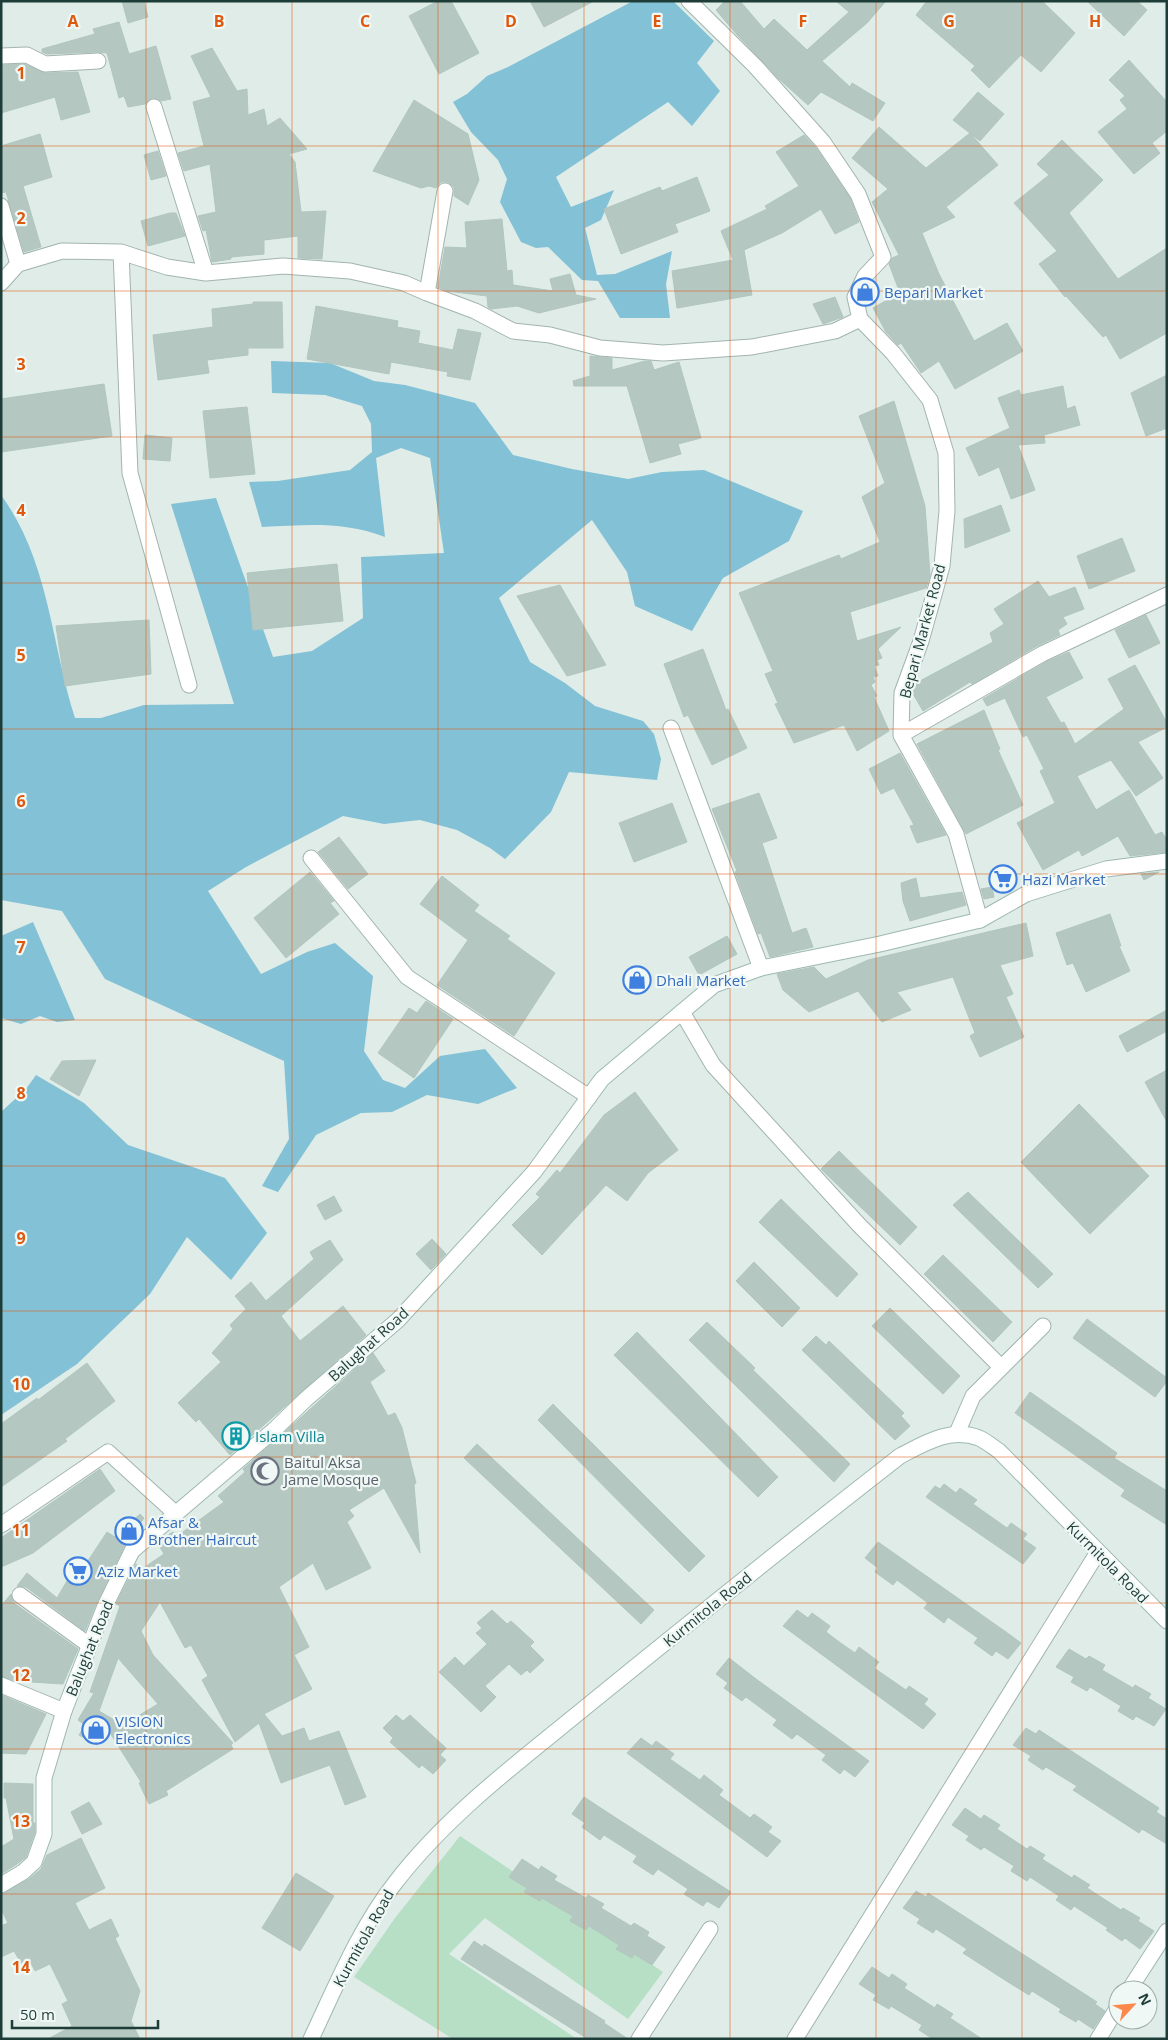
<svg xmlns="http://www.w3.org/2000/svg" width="1168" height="2040" font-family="'Open Sans',sans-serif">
  <rect width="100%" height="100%" fill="#dfece7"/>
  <path fill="#b6dfc5" d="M460,1836L663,1972L628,2019L485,1918L449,1954L577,2039H453L354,1977L395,1918Z"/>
  <path fill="#82c1d6" d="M633,1H673L714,41L697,63L720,91L692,126L668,102L556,177L571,207L614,190L601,220L585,228L597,275L615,274L672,251L666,284L670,318H620L598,281L582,280L548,247L536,248L521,242L500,202L507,179L498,160L471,132L453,102L467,94L487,76L508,67Z
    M271,361L330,363L374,381L405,385L475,403L513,455L572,469L628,479L662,472L704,470L803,511L789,541L723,578L692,631L635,606L627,572L592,520L499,598L530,662L565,683L595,706L643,721L654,734L661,759L657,780L569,772L551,812L505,859L490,848L457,830L420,820L384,824L343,816L246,867L208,891L261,974L307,952L335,943L373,976L364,1051L383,1080L405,1088L440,1056L485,1049L517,1088L478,1104L427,1095L392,1112L361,1113L316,1135L278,1192L262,1186L289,1139L284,1061L105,979L62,911L1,900V495C49,560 51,643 75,718H101L144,705L234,704L171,504L216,498L273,657L312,651L363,618L361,557L444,553L430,458L401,448L376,458L385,537C343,521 306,525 262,527L249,482L278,481L350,470L372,452L371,424L362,406L325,395L272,393Z
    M33,922L75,1020L57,1022L40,1016L21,1024L1,1018V936Z
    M36,1075L84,1103L128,1145L225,1178L267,1233L231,1280L187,1237L150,1294L77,1364L1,1415V1112L26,1089Z"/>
  <path fill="#b4c7c1" stroke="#b1c6bf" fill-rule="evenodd" d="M122,1H144L148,17L128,23Z
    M438,1H451L479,53L439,74L409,16Z
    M530,1H594L544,27Z
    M725,1H740L764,29L774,19L807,50L849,12L836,1H886L867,23L822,61L850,87L852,83L885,103L873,121L821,92L808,105L779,79L738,36L716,10Z
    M927,1H1042L1075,33L1041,72L1021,55L989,88L971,70L975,66L916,15Z
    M1087,1H1137L1147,10L1124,36Z
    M119,22L129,54L156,46L171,99L161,101L152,98L145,104L128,107L124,96L119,98L107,53L97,52L47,54L42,52V49L95,34L93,29Z
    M212,48L237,91L247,89L248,115L264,109L267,126L280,118L307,149L289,154L295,162L301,212L326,211L322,259L298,258V236L264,240V254L231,257V259L212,262L206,230L203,231L198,216L216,212L210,164L184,171L178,153L204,146L193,102L211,97L191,56Z
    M1129,60L1167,102V131L1152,143L1160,153L1134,174L1098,132L1127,109L1120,100L1125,96L1109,80Z
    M25,64L45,73L78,72L90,112L61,120L55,97L1,113V65Z
    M978,92L1004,114L980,141L953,120Z
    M414,100L468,134L479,180L468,205L454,196V187L447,182H441L436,188L429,186L421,188L373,171Z
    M879,127L926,168L970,133L998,165L946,207L955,217L922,233L939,274L974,341L1007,323L1023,351L955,389L939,361L921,373L901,343L898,345L886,332L873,308L900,293L889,264L892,258L899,255L872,202L888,189L852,158Z
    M40,134L52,177L23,186L41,247L24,252L6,192L1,193V146Z
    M804,135L816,148L850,198L859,222L835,234L821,209L782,233L744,250L752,295L677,308L672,271L733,260L721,231L767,209L765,206L799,186L776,152Z
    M1062,140L1103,180L1069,213L1118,279L1167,248V333L1120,359L1106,335L1103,337L1066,296L1065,297L1039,264L1057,251L1014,203L1049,175L1037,164Z
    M158,151L166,176L151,180L144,155Z
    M697,177L710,211L675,224L678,232L621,254L604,209L660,187L662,191Z
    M170,213H176L185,236L148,246L141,221Z
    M502,219L507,271L512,270L513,285L553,291L550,279L570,274L576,295L596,299L539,313L517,306L491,309L488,307L487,296L447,291L438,287L445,247L467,248L465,222Z
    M835,297L843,317L823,324L813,304Z
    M253,302H282L283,348H248V355L207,360L209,373L158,380L153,335L213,327L212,309L253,304Z
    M316,306L398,321L397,327L420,331L418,343L453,350L458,329L481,333L470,380L447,376L448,372L391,362L389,374L307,359Z
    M590,356L612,358V370L645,361H651L654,370L679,362L701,438L678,444L681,454L650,463L627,386H574L573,381L590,376Z
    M1167,375V428L1146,436L1131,393Z
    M104,384L112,436L1,452V399Z
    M1063,386L1067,409L1075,406L1080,425L1044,435L1045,443L1018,445L1035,490L1011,499L999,467L979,476L966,448L1010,428L998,398L1019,390L1021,395Z
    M894,401L925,506L930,575L926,588L850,612L857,641L901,627L878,649L882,658L877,660L879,665L874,666L878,676L873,677L875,682L871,685L877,696L874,697L889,731L857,751L844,725L794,743L775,704L778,703L765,674L773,671L739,593L839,555L841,559L880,542L862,497L885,483L859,416Z
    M247,407L255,474L210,478L203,411Z
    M145,435L172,438L170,461L143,459Z
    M1001,505L1010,531L965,548L964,519Z
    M1122,538L1135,571L1089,589L1077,556Z
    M337,564L343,621L253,630L247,573Z
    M1038,581L1049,597L1075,587L1084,609L1063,617L1067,624L1058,630L1060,635L1037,646L972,684L970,682L923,711L912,692L916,683L993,642L990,633L1004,624L994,609Z
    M560,585L606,665L567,676L517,596Z
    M1146,615L1160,643L1129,658L1115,630Z
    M149,620L151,674L65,686L56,626Z
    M703,649L726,710L728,709L747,748L712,765L688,715L684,717L664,664Z
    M1069,652L1083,678L1046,697L1061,723L1064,722L1075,744L1124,709L1108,679L1135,665L1167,723V727L1138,742L1163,778L1136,796L1111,760L1077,776L1096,810L1129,790L1155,835L1162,832L1167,840V852L1130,856L1118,836L1082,856L1079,850L1043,870L1017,823L1055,803L1040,771L1044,769L1027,735L1023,737L1005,698L987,706L983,699L1046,662Z
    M984,710L1000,749L998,750L1023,805L966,834L917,744Z
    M900,753L946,835L917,843L910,826L914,825L894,788L881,794L869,769Z
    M759,793L777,838L762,843L792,933L806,928L813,947L770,957L761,933L758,934L735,872L737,871L712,809Z
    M672,803L687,842L634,862L619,823Z
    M339,837L368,874L348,889L318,852Z
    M310,872L334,901L330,903L339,914L286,958L254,918Z
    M1159,872L1144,880L1141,874Z
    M442,876L479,905L474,911L510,936L507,939L555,973L514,1036L437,985L468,940L420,904Z
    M916,878L920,898L962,892L966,905L910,921L903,901L901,883Z
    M992,887L994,897L984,899L981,889Z
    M1110,914L1121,946H1119L1130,971L1086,992L1073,963L1067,965L1056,933Z
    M1026,923L1033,956L1000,965L1013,994L1006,997L1024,1037L980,1057L970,1036L975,1033L953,977L897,992L911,1010L882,1022L858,991L809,1012L783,990L777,974L814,967L826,979L868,960Z
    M727,936L737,954L699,975L689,957Z
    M426,1001L453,1019L414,1078L378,1053L409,1008L417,1013Z
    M1167,1010V1031L1127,1052L1119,1036Z
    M96,1060L79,1096L50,1079L62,1061Z
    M1167,1070V1122L1145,1082Z
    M635,1092L678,1150L648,1173L627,1201L606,1185L542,1255L512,1225L540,1197L536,1194L557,1170L560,1173L604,1115Z
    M1079,1104L1149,1176L1090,1234L1021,1162Z
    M839,1151L917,1227L900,1245L821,1169Z
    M968,1192L1053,1274L1038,1288L953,1205Z
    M334,1196L342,1211L325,1220L317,1205Z
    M781,1199L858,1274L837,1297L759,1222Z
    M432,1239L446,1254L431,1270L416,1254Z
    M330,1240L343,1260L281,1316L300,1341L343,1306L366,1335L230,1455L199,1419L196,1422L178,1403L221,1362L212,1353L233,1329L230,1325L246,1309L235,1296L251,1282L266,1301L314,1259L310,1252Z
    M943,1255L1012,1322L993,1342L924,1274Z
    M754,1262L800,1308L782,1327L736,1281Z
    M890,1308L960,1376L943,1394L872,1326Z
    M1087,1319L1167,1378V1381L1155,1397L1073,1338Z
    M707,1322L755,1368L753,1370L850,1464L834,1482L689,1340Z
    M637,1332L778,1477L758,1497L614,1355Z
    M816,1336L826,1345L829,1341L904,1413L901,1416L910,1426L895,1440L802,1350Z
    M373,1353L385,1371L370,1382L388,1416L395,1413L402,1428L416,1483L414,1485L420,1553L384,1488L349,1510L354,1516L347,1522L371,1568L326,1590L313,1563L279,1587L309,1647L294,1655L312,1689L264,1714L282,1736L304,1728L309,1741L339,1731L366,1797L345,1805L330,1765L281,1783L259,1723L235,1742L202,1680L208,1676L191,1645L185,1648L160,1602L141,1631L153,1655L233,1743L231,1745L233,1749L166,1791L168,1795L149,1804L139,1783L141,1782L107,1728L97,1745L79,1735L85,1725L78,1720L94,1693L90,1692L120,1606L116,1604L136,1564L142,1569L164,1554L157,1542L173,1532L176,1537L224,1502L218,1496L245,1472L243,1469ZM118,1658L158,1704L123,1725L99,1711Z
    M87,1363L115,1401L65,1439L67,1441L1,1487V1424L37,1398L38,1400Z
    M1030,1392L1117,1453L1114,1458L1167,1491V1525L1121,1496L1125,1490L1015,1413Z
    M553,1404L705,1556L689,1572L538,1420Z
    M477,1444L654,1610L641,1624L464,1458Z
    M100,1469L115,1491L33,1553L1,1567V1538Z
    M944,1484L956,1493L960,1488L977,1500L973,1504L1007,1528L1011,1523L1027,1534L1023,1539L1036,1548L1023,1564L926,1497L935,1486L940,1489Z
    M140,1514L144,1518L124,1547L97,1602L85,1631L26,1587L17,1586L27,1573L57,1598L74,1569L80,1573L107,1532L115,1537Z
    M878,1542L1006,1632L1021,1643L1008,1659L996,1651L992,1656L974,1643L978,1638L948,1617L944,1623L924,1608L928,1603L897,1580L893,1585L875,1572L878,1568L865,1558Z
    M11,1594L14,1603L78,1649L63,1684L15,1681L1,1676V1606Z
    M492,1610L507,1624L511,1621L534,1642L530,1646L544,1660L530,1673L527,1670L521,1675L509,1664L485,1686L496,1697L481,1712L439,1672L455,1657L464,1666L487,1644L476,1633L482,1628L477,1623Z
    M797,1610L808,1618L812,1613L830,1626L826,1632L842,1644L855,1653L859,1647L879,1662L874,1668L906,1690L909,1686L928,1699L924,1704L936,1714L923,1729L783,1626Z
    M1069,1649L1086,1659L1089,1656L1105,1665L1102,1670L1133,1688L1135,1685L1151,1694L1148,1698L1166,1709L1154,1726L1136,1716L1133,1720L1118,1711L1121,1706L1090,1687L1087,1691L1071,1682L1074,1677L1056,1667Z
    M729,1658L756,1679L869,1761L855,1777L844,1769L840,1774L822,1760L826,1755L797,1734L792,1739L773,1725L777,1720L746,1697L742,1701L724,1688L728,1683L716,1674Z
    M1,1695L46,1714L26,1754L1,1753Z
    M396,1715L403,1721L410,1715L446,1748L440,1755L446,1760L433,1774L422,1765L419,1768L390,1742L393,1738L383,1728Z
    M1026,1728L1036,1734L1039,1730L1159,1808L1156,1812L1167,1819V1844L1142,1829L1139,1833L1073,1790L1077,1786L1046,1767L1043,1770L1028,1760L1031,1756L1013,1745Z
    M641,1738L652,1746L656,1741L674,1754L670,1759L700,1780L704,1775L723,1790L719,1795L750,1818L754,1814L772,1827L768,1832L781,1841L767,1857L627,1753Z
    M4,1783L33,1784V1823H35V1832L26,1857L17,1864L1,1874V1847L14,1839L6,1798H4Z
    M584,1797L613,1816L731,1892L719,1908L707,1901L703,1906L684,1894L688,1889L658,1869L653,1875L633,1862L637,1856L604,1835L600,1840L582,1827L585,1823L572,1814Z
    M89,1802L102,1824L82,1834L71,1812Z
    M965,1808L981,1819L984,1815L1000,1825L997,1829L1027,1849L1030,1846L1045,1855L1042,1859L1072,1878L1074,1875L1090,1885L1087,1888L1121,1910L1123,1908L1140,1918L1138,1921L1154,1931L1140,1949L1125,1938L1122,1941L1106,1930L1108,1928L1074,1906L1071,1910L1056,1900L1059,1896L1030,1877L1027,1881L1011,1871L1014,1866L984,1847L981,1850L966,1840L969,1836L952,1825Z
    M81,1838L105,1888L75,1903L89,1930L111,1919L119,1936L115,1938L140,1991L131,2021L140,2039H48L72,2026L62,2004L68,2001L50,1964L35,1971L29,1959L21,1963L14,1951L1,1957V1926L8,1923L1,1909V1894L29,1879L41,1869L47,1855Z
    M522,1859L539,1870L541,1866L557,1876L554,1880L586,1898L588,1895L604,1904L601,1908L631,1926L634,1923L649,1932L647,1936L665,1947L652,1965L634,1954L632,1958L616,1949L619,1945L589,1926L586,1930L570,1921L573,1916L542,1898L540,1901L524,1892L527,1888L509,1877Z
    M296,1873L334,1896L300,1951L262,1928Z
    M916,1891L926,1897L928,1893L1097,2002L1095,2004L1105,2011L1093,2029L1078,2019L1076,2022L1059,2012L1061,2009L1032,1991L1029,1995L1008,1982L963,1953L967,1949L936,1929L933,1933L917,1923L920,1919L903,1908Z
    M474,1941L483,1947L484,1944L605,2021L604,2023L628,2039H588L461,1959Z
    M872,1967L889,1978L892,1974L907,1984L904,1988L935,2008L937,2004L953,2014L950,2018L982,2039H933L919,2030L922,2025L891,2006L889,2009L873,2000L876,1995L859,1984Z"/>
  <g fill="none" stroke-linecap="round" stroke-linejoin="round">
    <g stroke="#a2b4af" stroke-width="17">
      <path id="street" d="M689,1L755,66L823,142L858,194L883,257L865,276L855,297L860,319
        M1,56L27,55L45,64L98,61
        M154,107L206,273
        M1,206L18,264
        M121,252L130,473L189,685
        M1,283L18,264L62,251L121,252L167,267L206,273L283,266L350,271L404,283L427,293L475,311L513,331L550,335L600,348L663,353L752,347L835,331L860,319L893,353L930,400L946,453L947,511L942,566L921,641L902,693L901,735L956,834L980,920
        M427,293L445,191
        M671,728L761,968
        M901,735L1042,654L1167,595
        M311,858L407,977L589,1097
        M682,1012L713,1065L859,1225L1001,1367
        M957,1433L973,1396L1043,1326
        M1,1525L108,1452L175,1513
        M20,1595L89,1645
        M1,1685L64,1711
        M639,2039L710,1929
        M795,2039L1098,1552"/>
    </g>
    <g stroke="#9db9b1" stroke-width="17">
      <path id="secondary" d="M1,1885L23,1872L34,1862L44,1834V1778L64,1711L105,1606L132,1551L274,1430L306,1399L398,1320L534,1172L602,1079L714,985L761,968L880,944L980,920L1026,894L1106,869L1167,861
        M1129,1990L1167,1931
        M311,2039C336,1986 359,1929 395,1883C448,1814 520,1761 587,1706C690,1622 795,1538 900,1456C925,1443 951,1427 979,1438C986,1441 993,1447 999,1451L1167,1621
        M1098,2039L1118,2007"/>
    </g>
    <use href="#street" stroke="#fff" stroke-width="15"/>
    <use href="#secondary" stroke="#fff" stroke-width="15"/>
  </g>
  <path fill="none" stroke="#de580e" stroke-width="1" stroke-opacity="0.55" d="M146,1V2039M292,1V2039M438,1V2039M584,1V2039M730,1V2039M876,1V2039M1022,1V2039M1,146H1167M1,291H1167M1,437H1167M1,583H1167M1,729H1167M1,874H1167M1,1020H1167M1,1166H1167M1,1311H1167M1,1457H1167M1,1603H1167M1,1749H1167M1,1894H1167"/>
  <defs>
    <g id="shop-ring" transform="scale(1.4375)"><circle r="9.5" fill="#f0f8f5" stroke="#3f7fe0" stroke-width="1.5"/><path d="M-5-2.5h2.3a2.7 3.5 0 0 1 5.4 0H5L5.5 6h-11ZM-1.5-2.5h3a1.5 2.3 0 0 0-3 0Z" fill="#3f7fe0"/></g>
    <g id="supermarket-ring" transform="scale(1.4375)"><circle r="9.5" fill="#f0f8f5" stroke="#3f7fe0" stroke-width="1.5"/><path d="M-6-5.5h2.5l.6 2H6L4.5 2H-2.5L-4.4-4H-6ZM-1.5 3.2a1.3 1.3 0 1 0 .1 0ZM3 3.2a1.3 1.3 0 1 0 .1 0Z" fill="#3f7fe0"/></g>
    <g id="building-ring" transform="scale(1.4375)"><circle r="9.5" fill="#f0f8f5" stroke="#0f9aa8" stroke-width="1.5"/><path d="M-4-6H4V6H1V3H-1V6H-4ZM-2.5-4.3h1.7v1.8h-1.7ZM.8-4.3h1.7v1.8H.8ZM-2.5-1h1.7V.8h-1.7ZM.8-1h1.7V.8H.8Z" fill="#0f9aa8"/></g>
    <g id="mosque-ring" transform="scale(1.4375)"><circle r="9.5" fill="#f0f8f5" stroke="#6b7280" stroke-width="1.5"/><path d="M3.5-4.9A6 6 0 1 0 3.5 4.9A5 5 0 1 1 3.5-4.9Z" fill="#6b7280"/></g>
  </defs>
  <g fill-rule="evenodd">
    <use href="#shop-ring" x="865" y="292"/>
    <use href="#supermarket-ring" x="1003" y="879"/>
    <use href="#shop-ring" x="637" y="980"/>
    <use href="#building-ring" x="236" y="1436"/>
    <use href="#mosque-ring" x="265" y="1471"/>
    <use href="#shop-ring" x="129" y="1531"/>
    <use href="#supermarket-ring" x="78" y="1571"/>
    <use href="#shop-ring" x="96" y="1730"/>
  </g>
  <g text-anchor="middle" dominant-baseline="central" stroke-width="4.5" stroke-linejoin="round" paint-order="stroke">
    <g font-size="15" fill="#366cbe" stroke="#f0f8f5" text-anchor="start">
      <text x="884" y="292">Bepari Market</text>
      <text x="1022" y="879">Hazi Market</text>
      <text x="656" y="980">Dhali Market</text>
      <text x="148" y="1522">Afsar &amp;<tspan x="148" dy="17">Brother Haircut</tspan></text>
      <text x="97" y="1571">Aziz Market</text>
      <text x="115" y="1721">VISION<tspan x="115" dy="17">Electronics</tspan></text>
    </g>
    <g font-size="15" fill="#1f3d38" stroke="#f0f8f5">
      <text transform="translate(922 631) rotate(-75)">Bepari Market Road</text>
      <text transform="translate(368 1344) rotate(-42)">Balughat Road</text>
      <text transform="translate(1108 1562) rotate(45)">Kurmitola Road</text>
      <text transform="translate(707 1609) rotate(-39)">Kurmitola Road</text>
      <text transform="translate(89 1648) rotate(-68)">Balughat Road</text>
      <text transform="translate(363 1938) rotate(-61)">Kurmitola Road</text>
    </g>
    <g font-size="15" fill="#0d838f" stroke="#f0f8f5" text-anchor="start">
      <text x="255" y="1436">Islam Villa</text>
    </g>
    <g font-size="15" fill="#5b616d" stroke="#f0f8f5" text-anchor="start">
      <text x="284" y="1462">Baitul Aksa<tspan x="284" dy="17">Jame Mosque</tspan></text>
    </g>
  </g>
  <g font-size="16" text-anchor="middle" font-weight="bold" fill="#de580e" stroke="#f0f8f5" stroke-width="4.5" stroke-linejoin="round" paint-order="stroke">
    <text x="73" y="27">A</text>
    <text x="219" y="27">B</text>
    <text x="365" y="27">C</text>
    <text x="511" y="27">D</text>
    <text x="657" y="27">E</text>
    <text x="803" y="27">F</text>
    <text x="949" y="27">G</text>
    <text x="1095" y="27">H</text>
    <text x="21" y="79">1</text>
    <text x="21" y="224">2</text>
    <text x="21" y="370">3</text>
    <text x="21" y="516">4</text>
    <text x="21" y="661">5</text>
    <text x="21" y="807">6</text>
    <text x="21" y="953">7</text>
    <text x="21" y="1099">8</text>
    <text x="21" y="1244">9</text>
    <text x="21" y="1390">10</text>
    <text x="21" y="1536">11</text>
    <text x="21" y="1681">12</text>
    <text x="21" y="1827">13</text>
    <text x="21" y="1973">14</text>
  </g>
  <rect width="1168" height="2040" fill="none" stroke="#1f3d38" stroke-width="5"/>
  <g transform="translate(1133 2005) rotate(64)"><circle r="24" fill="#f0f8f5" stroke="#9cada9"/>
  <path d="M0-4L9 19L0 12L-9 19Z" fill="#fe884b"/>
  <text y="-8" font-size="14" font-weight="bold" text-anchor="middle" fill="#1f3d38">N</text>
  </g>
  <path d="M12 2020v8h146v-8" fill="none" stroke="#1f3d38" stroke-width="2.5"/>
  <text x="20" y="2020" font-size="15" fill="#1f3d38" stroke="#f0f8f5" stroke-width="4" paint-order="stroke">50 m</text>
</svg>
